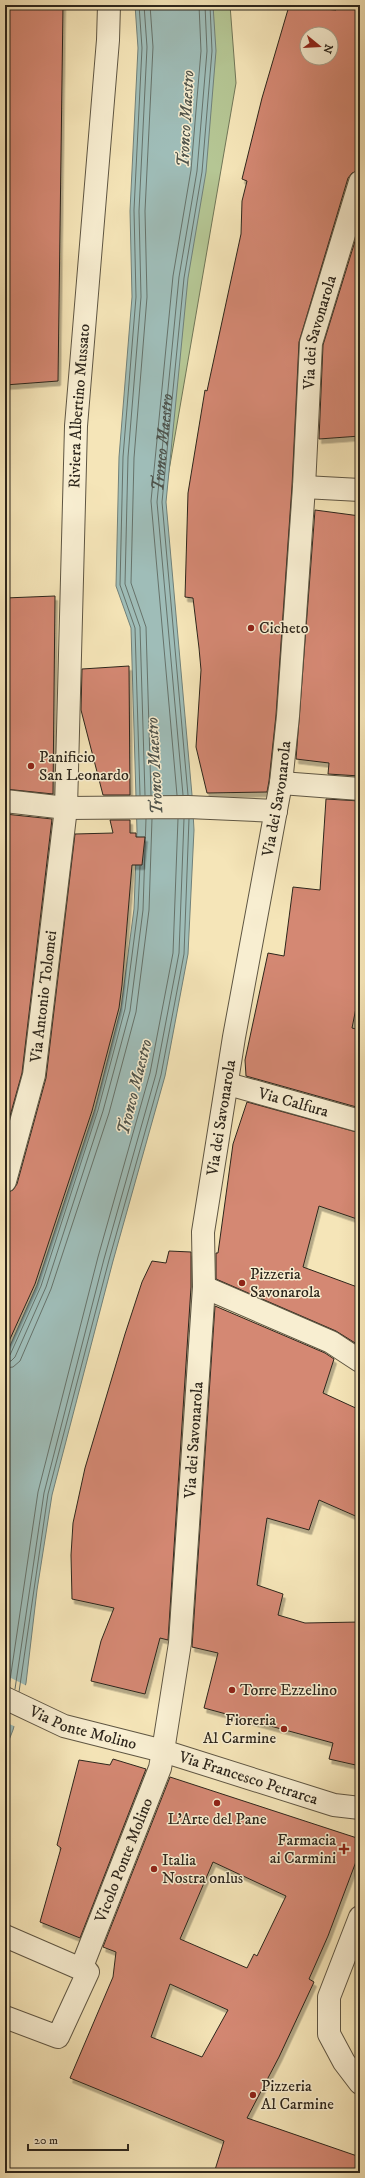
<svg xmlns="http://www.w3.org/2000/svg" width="365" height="2178" font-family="'IM FELL DW Pica',serif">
  <defs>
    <filter id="shadow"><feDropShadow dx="2.5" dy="4.5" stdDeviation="0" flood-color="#0004"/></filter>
  </defs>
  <rect width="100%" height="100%" fill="#f5e5b8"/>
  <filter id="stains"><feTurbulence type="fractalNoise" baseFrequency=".005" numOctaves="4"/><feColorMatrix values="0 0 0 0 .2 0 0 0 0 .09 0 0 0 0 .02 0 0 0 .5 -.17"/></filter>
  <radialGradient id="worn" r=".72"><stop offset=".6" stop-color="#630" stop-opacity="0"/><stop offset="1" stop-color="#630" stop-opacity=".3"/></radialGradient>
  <path fill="#b5c694" stroke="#717658" d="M189,5H230L236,83L157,540Z"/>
  <path fill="#9fbdb8" stroke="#71817a" d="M135,5H213L216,51L206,172L188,278L166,502L192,795L194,830L188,954L165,1076L113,1261L52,1495L37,1590L26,1683L13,1730L5,1750V1357L37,1285L95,1109L121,1008L134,909L137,831L131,628L116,586L119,457L132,297L130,211L138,48Z"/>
  <path fill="#f5e5b8" d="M5,1675L27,1686L16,1727L5,1722Z"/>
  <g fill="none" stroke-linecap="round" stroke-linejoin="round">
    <g stroke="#66726a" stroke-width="1">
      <path d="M139,5L142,48L134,210L136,297L123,457L120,585L135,628L140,795"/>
      <path d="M144,5L147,47L139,211L141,297L128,457L125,584L140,627L145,795"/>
      <path d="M150,5L153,47L145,211L147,297L134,458L131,583L146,627L151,795"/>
      <path d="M177,795L151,501L173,276L191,170L201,51L199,5"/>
      <path id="s1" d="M183,795L157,502L179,277L197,171L207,51L205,5"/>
      <path d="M188,795L162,502L184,278L202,172L212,51L210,5"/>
      <path d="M5,1357L10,1355L41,1286L98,1110L125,1009L138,909L140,866"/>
      <path d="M5,1362L11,1361L15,1357L46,1287L103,1111L130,1011L143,910L146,819"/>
      <path d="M5,1368L13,1367L20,1361L51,1289L109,1113L136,1012L149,910L152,819"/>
      <path d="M9,1687L38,1492L98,1257L150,1073L173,953L178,819"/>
      <path d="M15,1689L44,1493L104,1259L156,1074L179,953L184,819"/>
      <path d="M19,1692L48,1494L109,1260L161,1075L184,954L189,819"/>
    </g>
  </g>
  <path fill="#d48873" stroke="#2d261c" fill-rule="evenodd" filter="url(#shadow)" d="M5,5H63L58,381L5,385Z
    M337,5H360V170L352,173L348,178L299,342L292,486L276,715L269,781L267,792L207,793L196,747L201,670L199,648L193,598L185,597L188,493L205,390L207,391L241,234L242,201L247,181L242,179L262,98L289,6L336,10ZM307,34H331V58H307Z
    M360,225V436L319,439L323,345Z
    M315,510L360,516V776L328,774L329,763L296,759Z
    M55,596L53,794L5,789V598Z
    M129,666L130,795H103L81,710L82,669Z
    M326,799L360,801V988L352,1028L360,1030V1108L246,1076L245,1060L268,953L284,956L293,887L320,890Z
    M5,814L52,819L22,1073L5,1134Z
    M110,820H130V833H136V837H145L142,865H132L122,985L119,1008L92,1111L35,1284L5,1350V1193L13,1190L17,1184L46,1078L75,834L113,833Z
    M247,1102L360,1133V1220L319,1206L303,1267L360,1288V1346L336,1331L216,1279V1253H218L233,1144Z
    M169,1251L191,1252V1287L168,1640L160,1638L145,1694L91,1681L101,1641L114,1608L72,1599L71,1555L73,1523L85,1468L125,1334L142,1282L152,1261L166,1263Z
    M215,1306L325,1353L334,1359L323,1393L360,1410V1518L319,1500L309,1530L267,1518L257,1585L283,1594L278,1615L305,1623L360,1622V1766L329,1759L333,1743L204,1708L218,1653L192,1647Z
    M113,1759L146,1769L80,1938L40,1922L61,1848L57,1845L79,1760L110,1765Z
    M170,1777L360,1839V1851L328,1936L309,1979L314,1982L279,2057L247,2118L360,2157V2173H214L224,2141L70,2078L113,1977L116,1952L103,1947ZM213,1862L286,1896L257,1956L254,1954L247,1968L180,1939ZM170,1984L228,2010L202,2057L151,2037Z"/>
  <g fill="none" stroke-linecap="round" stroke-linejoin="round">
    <g stroke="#5f5643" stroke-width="24">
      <g id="minor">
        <path d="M304,487L360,490"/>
        <path d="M281,783L360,789"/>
        <path d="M5,801L66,808L188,807L276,811"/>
        <path id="s2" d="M228,1084L360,1121"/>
        <path id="s3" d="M5,1181L34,1075L66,808L76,426L108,40L109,5"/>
        <path d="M204,1287L331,1342L360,1361"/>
        <path id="s4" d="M5,1698L64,1726L163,1751L334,1805L360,1808"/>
        <path d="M360,1917L329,1997V2034L344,2062L360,2083"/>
        <path d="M5,1936L88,1972L58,2037L5,2017"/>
        <path id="s5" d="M81,1969L160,1768L163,1751L180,1643L204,1287L203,1232L234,1037L281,783L288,716L304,487L311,343L360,182"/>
      </g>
    </g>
    <use href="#minor" stroke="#f8eed1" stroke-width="22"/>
  </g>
  <g fill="#8f2418" stroke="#f8eed1" stroke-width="1.5">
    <circle cx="251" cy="628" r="4"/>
    <circle cx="31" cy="766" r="4"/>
    <circle cx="242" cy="1283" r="4"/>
    <circle cx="232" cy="1690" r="4"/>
    <circle cx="284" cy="1729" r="4"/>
    <circle cx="217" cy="1803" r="4"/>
    <path d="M342 1843h4v4h4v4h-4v4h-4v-4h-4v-4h4z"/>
    <circle cx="154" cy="1869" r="4"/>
    <circle cx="253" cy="2095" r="4"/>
  </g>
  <g text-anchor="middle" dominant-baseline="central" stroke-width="3" stroke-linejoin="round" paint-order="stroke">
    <g font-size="16" fill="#2d261c" stroke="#f8eed1">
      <text stroke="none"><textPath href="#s5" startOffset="1663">Via dei Savonarola</textPath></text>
      <text stroke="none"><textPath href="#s3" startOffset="781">Riviera Albertino Mussato</textPath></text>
      <text stroke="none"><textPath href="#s5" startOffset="1194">Via dei Savonarola</textPath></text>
      <text stroke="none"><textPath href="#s3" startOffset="189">Via Antonio Tolomei</textPath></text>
      <text stroke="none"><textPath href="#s2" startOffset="68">Via Calfura</textPath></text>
      <text stroke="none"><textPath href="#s5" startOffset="870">Via dei Savonarola</textPath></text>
      <text stroke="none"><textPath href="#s5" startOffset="546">Via dei Savonarola</textPath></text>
      <text stroke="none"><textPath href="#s4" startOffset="84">Via Ponte Molino</textPath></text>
      <text stroke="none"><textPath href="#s4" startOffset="257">Via Francesco Petrarca</textPath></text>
      <text stroke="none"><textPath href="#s5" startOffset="117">Vicolo Ponte Molino</textPath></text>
    </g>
    <g font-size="16" fill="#2d261c" stroke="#f8eed1" text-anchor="start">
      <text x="259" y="628">Cicheto</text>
      <text x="39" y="757">Panificio<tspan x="39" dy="18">San Leonardo</tspan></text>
      <text x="250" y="1274">Pizzeria<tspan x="250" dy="18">Savonarola</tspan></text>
      <text x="240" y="1690">Torre Ezzelino</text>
      <text x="276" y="1720" text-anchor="end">Fioreria<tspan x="276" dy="18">Al Carmine</tspan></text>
      <text x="217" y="1819" text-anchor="middle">L'Arte del Pane</text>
      <text x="336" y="1840" text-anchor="end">Farmacia<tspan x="336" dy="18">ai Carmini</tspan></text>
      <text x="162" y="1860">Italia<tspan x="162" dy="18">Nostra onlus</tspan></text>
      <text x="261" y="2086">Pizzeria<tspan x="261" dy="18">Al Carmine</tspan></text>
    </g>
    <g font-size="17" font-style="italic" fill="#4f534b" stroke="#f8eed1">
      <text transform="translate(186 119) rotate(-87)">Tronco Maestro</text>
      <text stroke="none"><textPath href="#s1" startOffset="354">Tronco Maestro</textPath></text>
      <text transform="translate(155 766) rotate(-93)">Tronco Maestro</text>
      <text transform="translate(135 1087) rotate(-76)">Tronco Maestro</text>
    </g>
  </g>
  <rect width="365" height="2178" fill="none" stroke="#f5e5b8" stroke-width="20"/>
  <rect x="6" y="6" width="353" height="2166" fill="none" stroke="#2d261c" stroke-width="2"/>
  <rect x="10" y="10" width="345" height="2158" fill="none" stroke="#2d261c"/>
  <g transform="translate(319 46) rotate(108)"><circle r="19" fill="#f8eed1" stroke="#a79e89"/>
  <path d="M0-3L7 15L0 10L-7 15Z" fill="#8f2418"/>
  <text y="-6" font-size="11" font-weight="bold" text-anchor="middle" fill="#2d261c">N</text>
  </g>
  <path d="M28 2144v6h100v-6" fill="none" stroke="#2d261c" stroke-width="2"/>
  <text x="34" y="2144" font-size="12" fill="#2d261c" stroke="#f8eed1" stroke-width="3" paint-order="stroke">20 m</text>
  <rect width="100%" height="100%" filter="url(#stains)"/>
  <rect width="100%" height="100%" fill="url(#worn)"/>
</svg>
